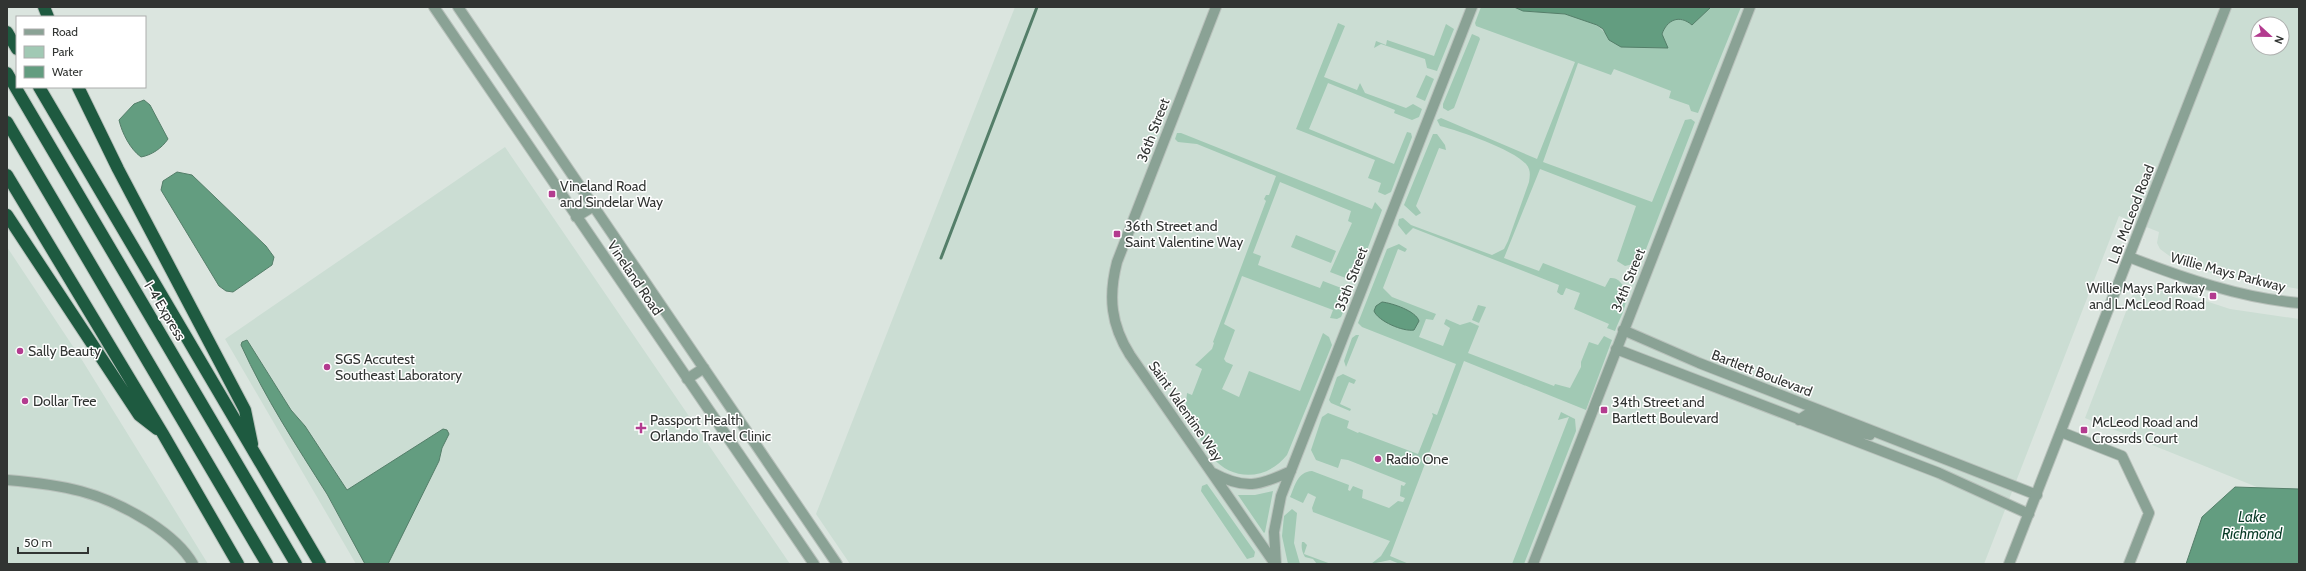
<svg xmlns="http://www.w3.org/2000/svg" width="2306" height="571" font-family="Cabin,sans-serif">
  <rect width="100%" height="100%" fill="#dbe5df"/>
  <path fill="#cbddd3" fill-rule="evenodd" d="M1015,7H2299V289L2211,273L2175,260L2160,249L2157,243L2159,232L2119,216L1984,564H850L816,514ZM2258,24H2282V48H2258Z
    M505,147L790,564H356L225,339Z
    M7,247L82,360L208,564H7Z
    M2148,285H2157L2230,309L2299,319V504L2085,418L2132,296L2139,288Z"/>
  <path fill="#a1c9b4" d="M1481,7H1514L1523,11L1565,14L1597,25L1606,34L1649,47L1667,48L1662,34C1667,20 1679,14 1692,25L1711,7H1741L1698,113L1691,111L1689,105L1669,98L1671,91L1614,69L1611,75L1578,63L1543,162L1652,202L1685,120L1691,119L1695,122L1643,257L1637,263L1625,266L1617,261L1636,206L1540,169L1504,258L1539,271L1543,263L1605,287L1610,278C1615,278 1618,279 1621,283C1634,296 1620,317 1615,331L1607,328L1609,324L1574,309L1580,293L1566,288L1563,295H1561L1557,292L1559,285L1413,228L1406,235L1398,225L1399,219L1403,218L1411,225L1492,255L1504,249L1508,241L1529,182C1530,175 1531,170 1526,164C1512,149 1460,131 1440,126L1437,120L1441,118L1537,159L1575,62L1476,26L1475,23Z
    M1338,23L1345,26L1324,77L1357,90L1360,83L1365,93L1406,108L1413,104L1422,109L1419,117L1412,120L1394,113L1395,110L1328,83L1309,129L1394,164L1407,132L1411,133L1412,137L1391,192L1385,195L1378,192L1381,183L1368,178L1375,160L1296,129Z
    M1446,24L1454,29L1437,71L1427,68L1425,59L1381,44L1374,48L1376,41L1386,45L1387,40L1434,56Z
    M1472,34L1479,37L1480,39L1454,108L1448,111L1443,108V104Z
    M1426,75L1434,79L1425,101L1416,97Z
    M1177,133H1181L1372,209L1375,202L1382,210L1357,277L1351,280L1330,272L1352,223L1348,221L1351,211L1280,182L1253,253L1261,256L1258,265L1320,288L1323,281L1349,291L1350,296L1341,317L1337,319L1330,318L1333,310L1242,276L1224,324L1235,330L1224,359L1226,362L1233,365L1222,389L1239,397L1249,371L1300,391L1323,333L1329,337L1332,345L1287,455C1267,480 1233,482 1212,457L1179,407L1184,413H1185L1187,393L1192,395L1202,369L1195,365L1212,349L1214,343L1213,342L1266,201L1264,199L1266,195H1269L1276,176L1197,144L1178,142L1175,139Z
    M1433,134H1437L1445,145L1446,150L1439,148L1416,206L1421,213L1416,216L1404,205Z
    M1296,235L1336,251L1331,263L1291,247Z
    M1399,244L1407,249L1405,252L1398,249L1383,288L1392,297L1436,314L1433,320L1426,319L1419,337L1443,346L1450,328L1444,324L1446,319L1460,325L1470,322L1479,326L1468,353L1554,386L1555,384L1570,388L1581,367V362L1589,342L1598,345L1604,336L1612,340L1586,410L1464,361L1390,556L1409,564H1400L1390,560L1371,564L1381,556L1390,541L1313,512L1312,508L1316,497L1308,493L1303,503L1290,497C1295,486 1297,472 1312,471L1349,485L1348,490L1350,491L1353,486L1363,490L1362,498L1389,508L1398,501L1403,502L1405,498L1400,496L1401,485L1404,486L1406,483L1348,460L1341,459L1338,468L1316,460L1311,450L1322,417L1328,413L1349,421L1347,428L1358,433L1359,432L1418,454L1433,416L1432,413L1437,415L1456,364L1362,327L1358,323L1387,249Z
    M1478,305L1486,307L1479,323L1472,320Z
    M1356,335H1359L1346,367L1344,361L1352,338Z
    M1343,374L1356,380L1354,384L1349,382L1340,404L1351,409L1350,411L1331,403L1329,400L1337,377Z
    M1561,412L1575,419L1576,431L1524,564H1512L1569,417L1558,420Z
    M1207,484L1255,552L1254,557L1247,559L1201,491L1202,486Z
    M1273,491L1265,532L1264,533L1238,495H1255Z
    M1292,509L1297,513L1294,543L1300,564H1288L1282,536L1284,516Z
    M1302,542H1304L1307,545L1304,554L1331,564H1317L1313,559L1305,557C1302,552 1301,547 1302,542Z"/>
  <path fill="#639d80" stroke="#547e69" d="M1514,7H1711L1692,25C1679,14 1667,20 1662,34L1668,48L1621,47L1609,40L1603,29L1597,25L1565,14L1523,11Z
    M144,100L150,105L168,139C162,148 152,155 141,157C130,149 122,133 119,120L134,104Z
    M177,172L192,175L266,246L274,257L272,265L233,292L226,291L219,286L161,190L163,181Z
    M1382,302C1392,303 1416,311 1419,321L1414,330C1403,332 1378,321 1374,311L1376,306Z
    M247,340L291,410L305,426L347,490L443,429L447,430L449,434L442,448L439,461L388,564H365C352,541 340,517 327,494C296,445 265,398 241,345L242,342Z
    M2235,487L2299,489V564H2186L2202,517Z"/>
  <g fill="none" stroke-linecap="round" stroke-linejoin="round">
    <path stroke="#547e69" stroke-width="3" d="M941,258L1037,7"/>
    <g stroke="#b9c2bc" stroke-width="12">
      <path id="minor" d="M1216,7L1117,262C1108,297 1111,325 1130,355L1275,564
        M1623,330L1699,363L2037,495
        M1616,349L1939,473L2029,514
        M1799,420L1808,414L1857,432L1870,435
        M2061,432L2122,456L2149,513L2129,564
        M1213,473C1245,490 1259,486 1291,471
        M7,480C64,485 100,491 149,522C166,533 183,546 193,564
        M1276,564L1274,532L1281,496L1472,7
        M1533,564L1750,7"/>
    </g>
    <g stroke="#b9c2bc" stroke-width="12">
      <path id="tertiary" d="M434,7L814,564
        M458,7L837,564
        M576,217L594,206
        M2129,257C2183,278 2241,298 2299,303
        M687,379L704,368
        M2009,564L2226,7"/>
    </g>
    <g stroke="#b9c2bc" stroke-width="14">
      <path id="motorway" d="M44,7L48,17
        M7,32L17,49
        M7,73L296,564
        M39,87L320,564
        M78,87L118,169L245,410L252,444
        M7,122L267,564
        M7,175L163,434L238,564
        M7,215L139,415L157,429"/>
    </g>
    <use href="#minor" stroke="#8aa295" stroke-width="10"/>
    <use href="#tertiary" stroke="#8aa295" stroke-width="10"/>
    <use href="#motorway" stroke="#1e5a40" stroke-width="12"/>
  </g>
  <g fill="#b33b8f" stroke="#fff" stroke-width="1.5">
    <rect x="548" y="190" width="8" height="8" rx="2"/>
    <rect x="1113" y="230" width="8" height="8" rx="2"/>
    <rect x="2209" y="292" width="8" height="8" rx="2"/>
    <circle cx="20" cy="351" r="4"/>
    <circle cx="327" cy="367" r="4"/>
    <circle cx="25" cy="401" r="4"/>
    <rect x="1600" y="406" width="8" height="8" rx="2"/>
    <path d="M639 422h4v4h4v4h-4v4h-4v-4h-4v-4h4z"/>
    <rect x="2080" y="426" width="8" height="8" rx="2"/>
    <circle cx="1378" cy="459" r="4"/>
  </g>
  <g text-anchor="middle" dominant-baseline="central" stroke-width="3" stroke-linejoin="round" paint-order="stroke">
    <g font-size="14" fill="#313432" stroke="#fff">
      <text transform="translate(1153 130) rotate(-69)">36th Street</text>
      <text transform="translate(2131 214) rotate(-69)">L.B. McLeod Road</text>
      <text transform="translate(2228 272) rotate(15)">Willie Mays Parkway</text>
      <text transform="translate(635 278) rotate(56)">Vineland Road</text>
      <text transform="translate(1351 279) rotate(-69)">35th Street</text>
      <text transform="translate(1628 280) rotate(-68)">34th Street</text>
      <text transform="translate(165 311) rotate(59)">I-4 Express</text>
      <text transform="translate(1762 373) rotate(21)">Bartlett Boulevard</text>
      <text transform="translate(1186 411) rotate(55)">Saint Valentine Way</text>
    </g>
    <g font-size="14" fill="#313432" stroke="#fff" text-anchor="start">
      <text x="560" y="186">Vineland Road<tspan x="560" dy="16">and Sindelar Way</tspan></text>
      <text x="1125" y="226">36th Street and<tspan x="1125" dy="16">Saint Valentine Way</tspan></text>
      <text x="2205" y="288" text-anchor="end">Willie Mays Parkway<tspan x="2205" dy="16">and L.McLeod Road</tspan></text>
      <text x="28" y="351">Sally Beauty</text>
      <text x="335" y="359">SGS Accutest<tspan x="335" dy="16">Southeast Laboratory</tspan></text>
      <text x="33" y="401">Dollar Tree</text>
      <text x="1612" y="402">34th Street and<tspan x="1612" dy="16">Bartlett Boulevard</tspan></text>
      <text x="650" y="420">Passport Health<tspan x="650" dy="16">Orlando Travel Clinic</tspan></text>
      <text x="2092" y="422">McLeod Road and<tspan x="2092" dy="16">Crossrds Court</tspan></text>
      <text x="1386" y="459">Radio One</text>
    </g>
    <g font-size="15" font-style="italic" fill="#073a26" stroke="#fff">
      <text x="2252" y="517">Lake<tspan x="2252" dy="17">Richmond</tspan></text>
    </g>
  </g>
  <rect width="2306" height="571" fill="none" stroke="#313432" stroke-width="16"/>
  <rect x="16" y="16" width="130" height="72" fill="#ffffff" stroke="#adaead"/>
  <rect x="24" y="29" width="20" height="6" fill="#8aa295" stroke="#adaead"/>
  <text x="52" y="36" font-size="12" fill="#313432">Road</text>
  <rect x="24" y="46" width="20" height="12" fill="#a1c9b4" stroke="#adaead"/>
  <text x="52" y="56" font-size="12" fill="#313432">Park</text>
  <rect x="24" y="66" width="20" height="12" fill="#639d80" stroke="#adaead"/>
  <text x="52" y="76" font-size="12" fill="#313432">Water</text>
  <g transform="translate(2270 36) rotate(112)"><circle r="19" fill="#ffffff" stroke="#adaead"/>
  <path d="M0-3L7 15L0 10L-7 15Z" fill="#b33b8f"/>
  <text y="-6" font-size="11" font-weight="bold" text-anchor="middle" fill="#313432">N</text>
  </g>
  <path d="M18 547v6h70v-6" fill="none" stroke="#313432" stroke-width="2"/>
  <text x="24" y="547" font-size="12" fill="#313432" stroke="#ffffff" stroke-width="3" paint-order="stroke">50 m</text>
</svg>
